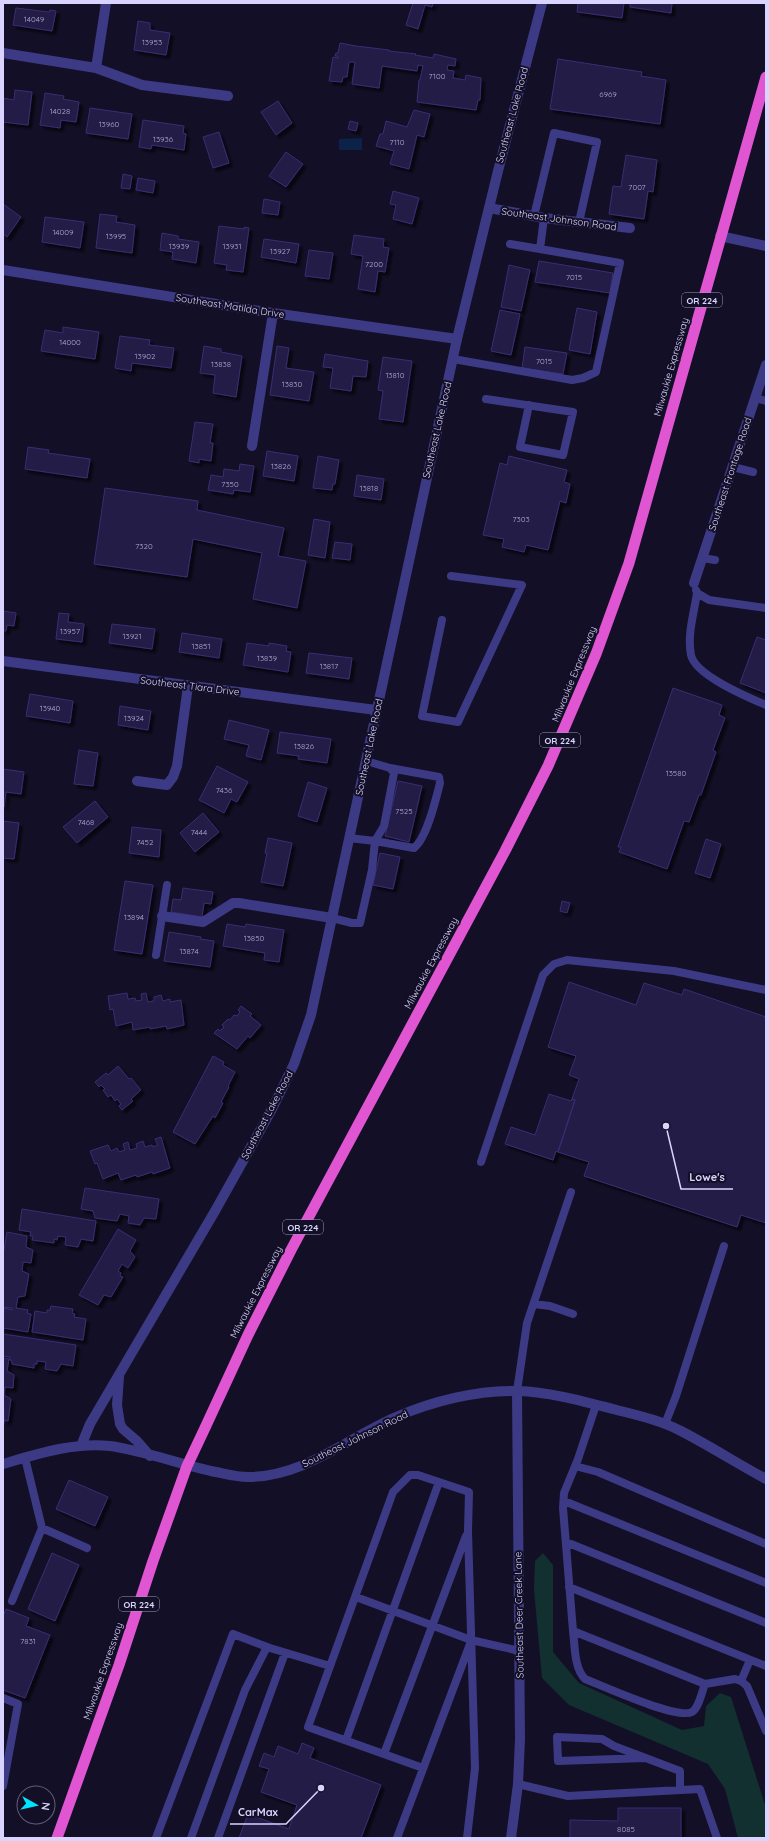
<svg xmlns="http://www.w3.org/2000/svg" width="769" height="1841" font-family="Quicksand,sans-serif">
  <defs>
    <filter id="shadow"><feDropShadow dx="3.5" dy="3.5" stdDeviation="1" flood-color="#0009"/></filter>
  </defs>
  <rect width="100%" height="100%" fill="#130f26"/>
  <path fill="#12302f" d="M543,1553L553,1565V1652L579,1683L682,1730L704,1726L706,1706L720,1693L731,1697L766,1808V1838H738L725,1789L708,1764L569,1705L542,1678L534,1590L535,1561Z"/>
  <path fill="#0c2248" d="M362,138V150H339V139Z"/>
  <path fill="#241b47" stroke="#3b2d73" filter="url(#shadow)" d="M413,3H433L432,7L425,5L418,29L406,25Z
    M578,3H624L622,18L577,12Z
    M630,3H672L671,13L630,7Z
    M16,8L49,12L50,10L56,11L52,31L13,25Z
    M138,21L150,23V30L170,33L166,55L134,50Z
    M340,43L356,46L389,50V51L416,54L415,55L433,58L434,54L456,59L455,66L448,65L447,70L454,71L453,78L465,80L466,75L481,78L480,100H478L476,110L417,102L419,80H420L423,66L418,65L417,71L382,66L379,88L352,84L355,62H349L347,77H343L342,82L329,81L333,57L338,58V56H335L336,53H338Z
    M558,59L642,72L641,76L666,80L660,124L550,109Z
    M15,90L32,92L28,125L3,122V98L14,100Z
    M45,93L64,96L63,99L79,102L76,122L61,120L60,128L40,125Z
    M278,101L292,123L276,135L261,112Z
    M90,108L132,114L128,139L86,133Z
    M414,110L430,114L424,137L417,135L409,169L390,164L394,151L376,146L380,134H383L386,121L407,127Z
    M143,120L184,126L183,133L186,134L184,150L152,145L151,149L139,147Z
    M350,121L358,123L356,131L348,129Z
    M219,132L229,163L213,168L203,137Z
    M286,152L303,164L286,187L269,176Z
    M626,155L657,160L653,192L648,191L644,219L609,214L613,186L621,187Z
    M123,174L132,176L130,189L121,188Z
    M138,178L155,181L153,193L136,190Z
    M393,191L419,198L412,224L393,219L396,205L390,204Z
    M264,199L280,202L278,215L262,213Z
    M3,204L21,217L7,237L3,234Z
    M100,214L117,216L116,222L135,225L132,253L96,248Z
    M45,217L84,222L80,248L42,242Z
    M219,226L244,229V227L249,228L243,272L226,270L227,265L214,263Z
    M162,233L178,236V239L199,242L196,263L172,259L173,252L160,250Z
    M354,235L384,239L383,247L389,248L385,272L378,271L375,292L358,289L363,256L351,254Z
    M264,239L299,244L296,263L261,257Z
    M309,250L333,253L329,279L305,276Z
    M539,261L613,273L610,293L535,282Z
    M509,265L530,270L521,311L501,307Z
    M577,308L597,312L590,354L569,350Z
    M500,310L520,314L511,355L491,351Z
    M63,327L99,332L95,359L41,351L45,330L63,333Z
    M120,336L150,340L149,345L174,348L171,368L132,363L131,371L115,368Z
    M204,346L221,349V352L242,356L236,397L213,393L215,375L200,373Z
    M277,346L289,348L286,368L314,372L309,401L270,395Z
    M525,347L567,353L563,374L522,368Z
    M325,354L368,361L366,377L353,376L351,391L330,388L333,368L323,367Z
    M383,357L412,361L403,422L379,419L383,391L378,390Z
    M195,422L213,424L210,443H213L211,461L199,459V463L189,461Z
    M28,447L49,450L48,453L90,459L87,478L25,469Z
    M267,451L298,456L294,481L263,476Z
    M318,456L339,460L335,484H333L332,490L313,488Z
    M509,456L567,470L564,482L570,484L566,503L560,501L548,550L526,545L524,552L502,547L504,539L483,535L500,463L507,465Z
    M240,464L254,466L250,492L234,490L233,494L208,490L211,475L223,477L224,469L239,471Z
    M357,475L384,479L381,500L354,496Z
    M105,488L198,501L197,510L284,528L278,556L306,561L297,608L253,599L262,553L193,539L187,577L94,564Z
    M314,519L330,522L325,558L308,555Z
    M335,542L352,544L350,560L332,558Z
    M3,611L16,613L14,626L7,625L6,631H3Z
    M59,613L69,614L68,622L84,624L82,642L56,639Z
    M112,624L155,629L152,649L109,643Z
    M182,633L222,639L219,658L179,652Z
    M757,637L766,640V693L740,683Z
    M247,643L269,646V643L287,646L286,651L291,652L288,672L243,665Z
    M309,653L352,658L349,679L306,673Z
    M673,688L722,705L719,715L725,718L713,750L716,752L701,795H699L689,822L684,821L667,869L619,852L621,847H618Z
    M30,694L73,701L70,723L26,716Z
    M120,706L151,711L148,730L118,725Z
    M229,720L269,730L261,760L246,756L249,745L224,739Z
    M280,732L331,739L327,763L298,759L299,756L277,753Z
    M79,750L98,753L93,786L74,784Z
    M217,766L248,782L237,802L231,799L224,813L199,800Z
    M3,769L24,772L21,794L6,792L4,807Z
    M398,781L422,786L409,842L385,836Z
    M308,782L327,788L317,822L298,816Z
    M95,801L108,817L77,843L63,827Z
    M203,813L219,832L195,852L180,833Z
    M3,821L19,823L14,859L3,858Z
    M132,827L161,830L159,857L129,853Z
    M268,838L292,843L283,886L261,882L267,853H265Z
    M706,839L721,844L710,878L695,873Z
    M380,853L400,857L393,889L373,885Z
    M125,881L153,885L142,954L114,950Z
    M183,888L213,892L211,904L204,903L202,917L171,912L173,899L181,900Z
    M562,901L570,903L567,913L560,911Z
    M227,924L245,927L246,924L284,930L279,962L264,960L265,953L223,946Z
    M169,932L201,937L200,939L214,941L210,967L164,961Z
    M569,982L636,1005L644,983L682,995L684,989L766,1017V1223L741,1215L737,1227L584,1176L589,1162L558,1152L575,1100L572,1099L579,1079L569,1075L576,1056L548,1047Z
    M127,993L128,999L135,998L136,1001L142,1000L141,994L146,993L148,1002L154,1001V997L161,995L163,1001L170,999V1002L181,1000L184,1025L167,1029L166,1026L150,1029V1027L133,1030L132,1022L116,1026L113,1009L110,1010L108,996Z
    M241,1006L252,1014L250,1016L261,1025L250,1038L248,1036L237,1049L214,1033L218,1029L220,1031L224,1027L222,1025L228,1019L230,1020L234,1015L237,1016L240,1012L238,1010Z
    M213,1056L224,1062L223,1065L235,1072L228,1086L229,1087L221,1102L223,1103L215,1118L213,1116L195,1144L173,1132Z
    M118,1066L129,1079L131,1078L141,1090L131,1099L133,1101L122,1110L119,1106L121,1104L117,1099L115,1101L111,1095L108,1097L103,1090L105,1089L101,1085L99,1087L95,1082L106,1073L108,1075Z
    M549,1094L571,1101L572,1099L575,1100L558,1152L556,1151L553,1160L505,1144L511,1127L535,1135Z
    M161,1137L170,1168L153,1174L152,1172L137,1177L136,1175L121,1180L118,1173L103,1179L97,1163L95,1164L90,1151L108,1145L111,1151L117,1148L119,1152L125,1150L123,1144L128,1142L130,1150L137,1148L136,1144L143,1141L145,1147L152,1145L153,1147L158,1145L155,1139Z
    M85,1188L159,1199L156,1219L144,1218L140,1225L128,1223L129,1216L120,1214L117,1221L95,1218L93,1211L81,1209Z
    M22,1209L96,1221L93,1241L81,1239L78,1247L65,1245L66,1237L58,1236L57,1240L54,1239V1243L32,1240L33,1236H30L31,1232L19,1230Z
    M118,1229L136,1240L130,1251L135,1257L128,1268L122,1264L118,1271L121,1273L120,1276L123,1277L111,1297L104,1295L98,1305L79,1295Z
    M7,1232L27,1236L26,1247L33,1250L31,1263L23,1262L22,1271L29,1274L25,1296L18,1297L16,1308L28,1310L27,1313L31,1314L28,1332L3,1328L4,1308L12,1310V1308L3,1307V1255Z
    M51,1306L73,1309L72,1313L75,1314L74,1317L86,1319L83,1340L32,1332L35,1311L47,1313V1310H50Z
    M3,1334L76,1345L73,1366L61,1364L57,1371L45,1369L46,1362L37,1361V1364H34V1368L12,1364V1361L10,1360V1357L3,1356Z
    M3,1358L9,1359L7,1371L14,1375L13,1388L5,1387L4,1395L11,1399L8,1421L4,1420V1423Z
    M69,1480L108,1497L95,1526L56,1509Z
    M52,1553L79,1565L55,1621L28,1609Z
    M6,1609L29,1618L26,1626L50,1635L25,1698L3,1690V1616Z
    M302,1743L314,1748L310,1758L381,1785L361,1838H239L248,1814L289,1829L297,1805L261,1792L269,1769L259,1766L264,1753L274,1757L278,1746L298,1754Z
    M618,1808H681V1838H570V1820L618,1821Z"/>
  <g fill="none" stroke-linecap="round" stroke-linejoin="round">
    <path stroke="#3d3a85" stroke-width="8" d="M534,216L554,133L597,142L579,222
      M510,244L540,249
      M453,359L572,380L583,378L596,372L620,263L540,249L544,218
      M755,398L766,401
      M486,399L573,412L563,455L520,447L529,405
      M733,467L753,472
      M702,558L715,560
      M696,590L697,593L709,600L766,608
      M697,593C694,613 687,635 691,655C695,675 747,697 766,705
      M442,620L422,716L458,722L522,585L451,576
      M366,761L390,768L394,773L384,826L375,841L414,848C427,838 436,799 440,783L439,777L390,768
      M332,918L352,923H360L372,870L375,841L349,838
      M156,955L167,885
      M481,1162L543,975L554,964L567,960L674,971L766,990
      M534,1304L550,1306L573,1314
      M517,1391L527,1323L571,1192
      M596,1405L578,1459L564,1493L563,1508L573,1631L705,1684L735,1679L741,1681L747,1686L766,1731
      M665,1424L676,1396L724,1246
      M575,1466L598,1472L766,1544
      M564,1501L766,1583
      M42,1528L87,1548
      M566,1542L766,1623
      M569,1587L766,1666
      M356,1597L471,1640L520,1651
      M12,1601L42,1528L25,1458
      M573,1631C575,1646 574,1668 585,1679C603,1686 677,1720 692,1712C699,1708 702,1691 705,1684
      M741,1681L750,1660
      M3,1698L18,1704L3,1786
      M346,1740L439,1482
      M384,1754L466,1536
      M645,1758L558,1761L557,1737L602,1739L614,1746L680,1771V1789
      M423,1768L308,1727L393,1492L410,1475H418L469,1492L468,1531L475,1768L467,1838
      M518,1784L568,1796L700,1789L717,1838
      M156,1838L233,1634L270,1648L330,1666
      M191,1838L245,1690L267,1647
      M218,1838L285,1653
      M397,1838L470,1644"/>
    <path stroke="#3d3a85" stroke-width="10" d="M3,53L96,68L142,85L228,96
      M96,68L106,3
      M489,208L544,218L630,228
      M720,236L766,246
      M3,270L273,313L457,339
      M252,446L273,313
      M694,583L766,365
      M3,661L376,710
      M137,781L167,785L173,777L177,766L188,686
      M162,916L203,922L233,903H239L332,918
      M511,1838L518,1784L520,1739L517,1391"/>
    <path stroke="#3d3a85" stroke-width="10" d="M119,1377L117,1405L120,1424L123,1429L137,1441L150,1456
      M81,1446L90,1424L215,1211L272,1109L294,1064L311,1015L457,339L498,171L542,3
      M3,1464C37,1454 74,1442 110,1446C146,1451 181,1465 216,1472C226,1474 237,1477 248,1477C304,1477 347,1438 396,1417C433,1401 477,1390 518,1391C550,1392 582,1401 613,1409C636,1415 660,1420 681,1431C710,1446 738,1464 766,1479"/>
    <path stroke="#e055d1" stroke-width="11" d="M57,1838L119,1665L153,1561L187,1466L204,1430L248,1335L291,1250L505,851L548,766L596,654L629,563L766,77"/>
  </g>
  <g text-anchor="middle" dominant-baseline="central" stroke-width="4" stroke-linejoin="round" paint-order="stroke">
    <g font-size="8" fill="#aca6d1">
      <text x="34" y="19">14049</text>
      <text x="152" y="42">13953</text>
      <text x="437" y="76">7100</text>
      <text x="608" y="94">6969</text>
      <text x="60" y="111">14028</text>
      <text x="109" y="124">13960</text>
      <text x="163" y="139">13936</text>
      <text x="397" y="142">7110</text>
      <text x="637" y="187">7007</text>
      <text x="63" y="232">14009</text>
      <text x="116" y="236">13995</text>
      <text x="179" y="246">13939</text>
      <text x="232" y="246">13931</text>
      <text x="280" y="251">13927</text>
      <text x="374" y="264">7200</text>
      <text x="574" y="277">7015</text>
      <text x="70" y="342">14000</text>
      <text x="145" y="356">13902</text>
      <text x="544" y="361">7015</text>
      <text x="221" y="364">13838</text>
      <text x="395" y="375">13810</text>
      <text x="292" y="384">13830</text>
      <text x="281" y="466">13826</text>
      <text x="230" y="484">7350</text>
      <text x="369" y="488">13818</text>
      <text x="521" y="519">7303</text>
      <text x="144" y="546">7320</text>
      <text x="70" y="631">13957</text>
      <text x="132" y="636">13921</text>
      <text x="201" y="646">13851</text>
      <text x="267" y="658">13839</text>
      <text x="329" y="666">13817</text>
      <text x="50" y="708">13940</text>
      <text x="134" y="718">13924</text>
      <text x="304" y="746">13826</text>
      <text x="676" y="773">13580</text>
      <text x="224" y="790">7436</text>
      <text x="404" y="811">7525</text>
      <text x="86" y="822">7468</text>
      <text x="199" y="832">7444</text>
      <text x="145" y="842">7452</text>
      <text x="134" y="917">13894</text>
      <text x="254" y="938">13850</text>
      <text x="189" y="951">13874</text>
      <text x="28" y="1641">7831</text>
      <text x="626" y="1829">8085</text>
    </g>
    <g fill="#130f26" stroke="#9e99be" stroke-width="1">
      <rect x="682" y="293" width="40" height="14" rx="3"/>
      <rect x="540" y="733" width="40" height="14" rx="3"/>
      <rect x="283" y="1220" width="40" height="14" rx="3"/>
      <rect x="119" y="1597" width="40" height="14" rx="3"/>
    </g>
    <g font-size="9" font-weight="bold" fill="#d9d4ff">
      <text x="702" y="300">OR 224</text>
      <text x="560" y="740">OR 224</text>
      <text x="303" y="1227">OR 224</text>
      <text x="139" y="1604">OR 224</text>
    </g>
    <g font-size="10" fill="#d9d4ff" stroke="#130f26">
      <text transform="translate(512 115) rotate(-75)">Southeast Lake Road</text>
      <text transform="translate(559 219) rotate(8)">Southeast Johnson Road</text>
      <text transform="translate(230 306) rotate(9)">Southeast Matilda Drive</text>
      <text transform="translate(671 367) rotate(-74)">Milwaukie Expressway</text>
      <text transform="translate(437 430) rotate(-77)">Southeast Lake Road</text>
      <text transform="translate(730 474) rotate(-72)">Southeast Frontage Road</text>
      <text transform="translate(574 674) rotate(-68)">Milwaukie Expressway</text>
      <text transform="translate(190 686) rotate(7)">Southeast Tiara Drive</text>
      <text transform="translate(369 747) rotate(-78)">Southeast Lake Road</text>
      <text transform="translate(431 963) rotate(-62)">Milwaukie Expressway</text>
      <text transform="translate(267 1115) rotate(-62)">Southeast Lake Road</text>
      <text transform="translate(256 1292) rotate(-63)">Milwaukie Expressway</text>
      <text transform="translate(355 1439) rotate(-26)">Southeast Johnson Road</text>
      <text transform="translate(519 1615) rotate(-91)">Southeast Deer Creek Lane</text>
      <text transform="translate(103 1671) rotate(-71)">Milwaukie Expressway</text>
    </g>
  </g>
  <path fill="none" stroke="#d9d4ff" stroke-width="1.5" d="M666 1126L681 1189H733M321 1788L286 1824H230"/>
  <g fill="#d9d4ff" stroke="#130f26" stroke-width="1.5">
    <circle cx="666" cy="1126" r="4"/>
    <circle cx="321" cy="1788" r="4"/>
  </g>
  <g font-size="11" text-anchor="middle" font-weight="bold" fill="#d9d4ff" stroke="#130f26" stroke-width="4" stroke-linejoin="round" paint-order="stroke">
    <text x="707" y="1181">Lowe's</text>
    <text x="258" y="1816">CarMax</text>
  </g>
  <rect width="769" height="1841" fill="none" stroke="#d9d4ff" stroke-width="8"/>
  <g transform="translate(36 1805) rotate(98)"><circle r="19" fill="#130f26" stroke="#625e7d"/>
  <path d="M0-3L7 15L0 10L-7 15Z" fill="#00e5ff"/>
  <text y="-6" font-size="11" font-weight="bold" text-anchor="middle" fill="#d9d4ff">N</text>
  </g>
</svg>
